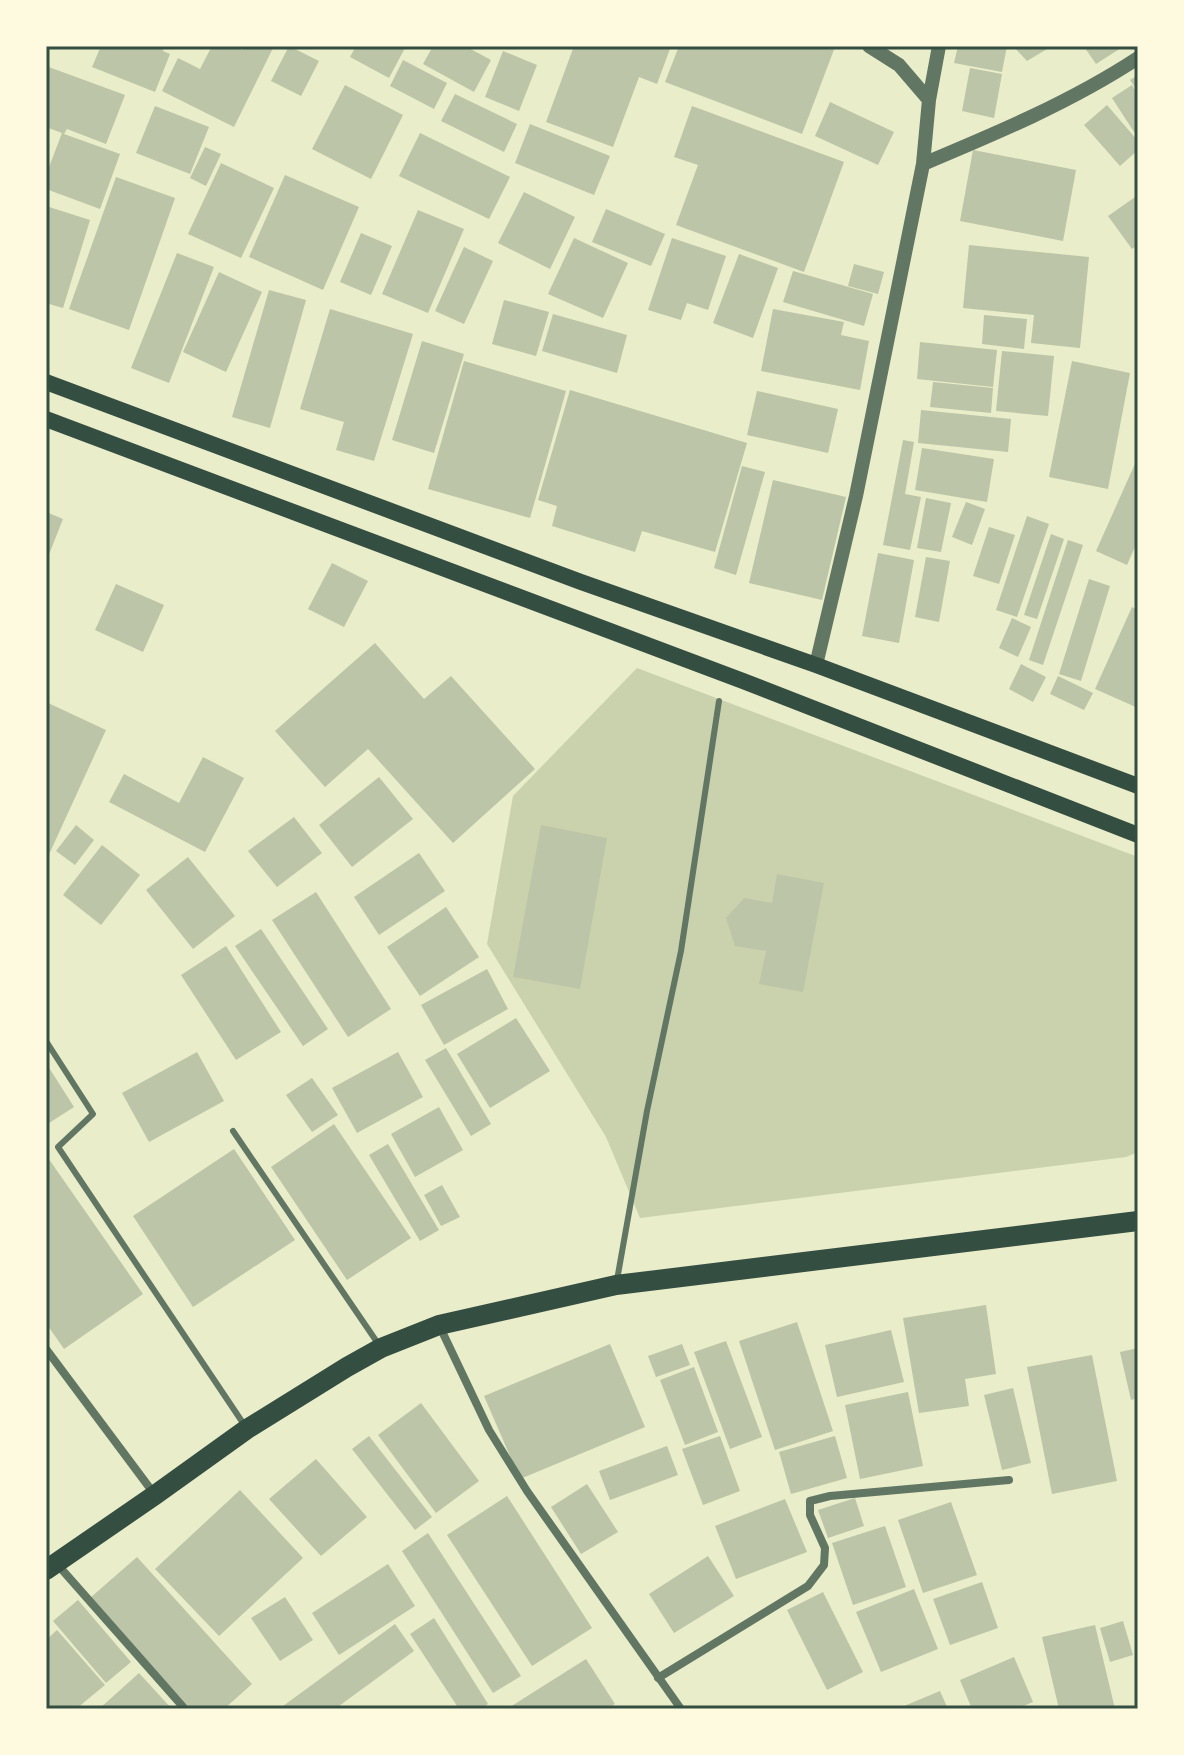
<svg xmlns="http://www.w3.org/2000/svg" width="1184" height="1755" font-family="Lato,sans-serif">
  <rect width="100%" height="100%" fill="#e9edc9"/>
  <path fill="#cad2ad" d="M637,668L1138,857V1152L1126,1157L640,1218L606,1137L487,944L513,796Z"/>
  <path fill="#bcc5a7" d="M101,46H164L163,51L170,54L155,92L92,67Z
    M212,46H235L242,50L244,46H274L234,127L162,91L178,58L200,69Z
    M289,46L319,61L301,96L271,81Z
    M356,46H406L389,78L350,57Z
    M433,46H465L491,60L474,92L423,64Z
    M574,46H671L657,84L639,77L613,147L546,122Z
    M679,46H832L835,47L802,134L665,82Z
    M958,46H1007L1002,72L954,63Z
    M1013,46H1052L1027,61Z
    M1088,46H1124L1096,64L1085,48Z
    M503,51L537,65L519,111L485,97Z
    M403,60L447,83L434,109L390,86Z
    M46,66L125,95L106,144L67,129L64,134L120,154L100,209L46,189V175L62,133L46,127Z
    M970,68L1002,74L994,118L962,111Z
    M1138,75V92L1130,80Z
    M345,85L403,115L371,179L312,149Z
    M1132,85L1138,95V138L1112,98Z
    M455,94L517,124L504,152L441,121Z
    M830,102L894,132L878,165L815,136Z
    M1107,105L1138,141V150L1120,166L1084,125Z
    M155,106L209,127L190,174L136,153Z
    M692,106L844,162L804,272L676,225L698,165L674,157Z
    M530,124L610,156L594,195L515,163Z
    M420,133L510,177L489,219L399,176Z
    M205,147L221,154L206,186L190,178Z
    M973,150L1076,170L1063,241L960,221Z
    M221,163L274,188L241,258L188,234Z
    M285,175L359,207L323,290L249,257Z
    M116,177L175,198L129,330L69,309Z
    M524,192L575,217L550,269L498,243Z
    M1138,195V245L1132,249L1108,216Z
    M46,206L90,220L63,308L46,303Z
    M606,209L665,234L651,266L592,242Z
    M418,210L464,229L428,313L382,294Z
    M361,233L392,246L371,295L340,282Z
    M574,238L628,263L603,318L548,294Z
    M672,238L726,256L708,310L687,303L681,320L648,310Z
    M969,245L1089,257L1080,348L1031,343L1034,315L963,308Z
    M464,247L493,261L464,324L435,311Z
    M177,253L214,267L169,383L131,368Z
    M739,254L778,268L753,338L713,323Z
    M854,264L884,272L878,294L848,286Z
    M793,271L873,294L864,326L783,302Z
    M219,272L262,292L226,372L183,352Z
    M269,290L306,300L270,428L232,417Z
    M504,300L549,312L536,356L492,344Z
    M330,309L413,334L374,461L336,450L344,422L300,409Z
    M773,309L844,322L841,335L869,341L860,390L761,371Z
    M553,314L627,335L617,373L542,351Z
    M984,315L1027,319L1024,349L982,344Z
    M422,341L464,354L434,453L392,440Z
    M920,342L997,350L993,387L917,379Z
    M1002,351L1054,356L1048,416L996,411Z
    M464,361L566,391L530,518L428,489Z
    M1072,361L1130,373L1108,489L1049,477Z
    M933,382L993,388L991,413L930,407Z
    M570,390L747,443L715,552L642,531L635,552L552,526L557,506L538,500Z
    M757,391L838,409L828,453L747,435Z
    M921,410L1011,419L1008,452L918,443Z
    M903,440L914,442L905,494L921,497L910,550L883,545Z
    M922,448L994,459L987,502L915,490Z
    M1138,457V540L1127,565L1096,551Z
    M742,466L765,472L736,575L714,568Z
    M773,480L846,497L822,600L749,583Z
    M926,498L951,503L941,552L917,548Z
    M966,502L985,509L972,545L952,537Z
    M46,512L63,519L46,562Z
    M1027,516L1049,524L1017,617L996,610Z
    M989,527L1015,535L999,584L973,576Z
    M1051,534L1064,539L1037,619L1024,615Z
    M1068,540L1083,545L1043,665L1029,660Z
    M878,553L914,560L899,643L862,636Z
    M926,557L950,561L939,622L915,617Z
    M332,563L368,581L344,627L308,609Z
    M1089,579L1110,586L1081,681L1059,674Z
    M116,584L164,605L143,652L95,630Z
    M1132,607L1138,610V708L1095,689Z
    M1012,618L1031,627L1018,657L999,648Z
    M375,643L424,699L451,676L535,769L453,843L368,749L325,787L275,731Z
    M1021,664L1046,677L1033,702L1009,689Z
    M1058,676L1093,693L1084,710L1050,694Z
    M46,702L106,730L46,861Z
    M203,757L244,778L205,852L109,802L124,774L179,803Z
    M379,777L413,819L352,867L319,825Z
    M294,817L322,853L277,887L248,851Z
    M76,825L94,840L75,865L56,851Z
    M541,825L607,838L580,989L513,977Z
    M102,845L140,875L101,925L63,895Z
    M419,853L445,891L379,935L354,897Z
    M188,857L235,916L193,949L146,890Z
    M777,874L824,883L803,992L759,984L766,951L735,946L726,918L744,898L772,903Z
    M316,892L391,1009L348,1037L272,920Z
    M446,907L479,957L420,996L387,947Z
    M261,929L328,1029L303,1046L235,946Z
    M226,946L281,1032L236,1060L181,975Z
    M487,969L508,1009L444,1045L421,1005Z
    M516,1018L550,1071L490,1108L457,1054Z
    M446,1048L491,1124L471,1136L425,1060Z
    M197,1052L224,1101L149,1142L122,1093Z
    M398,1052L423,1097L357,1133L332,1088Z
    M46,1063L74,1107L46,1125Z
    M312,1078L338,1115L312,1132L286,1095Z
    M439,1107L463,1150L415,1177L391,1134Z
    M334,1124L411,1238L347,1280L271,1167Z
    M388,1144L439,1230L420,1241L369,1155Z
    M234,1149L295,1240L193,1307L133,1216Z
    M46,1155L143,1294L64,1349L46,1323Z
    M442,1185L460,1217L441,1226L424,1195Z
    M986,1305L996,1374L965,1379L969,1406L919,1413L903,1318Z
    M797,1322L833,1431L775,1450L739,1341Z
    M891,1330L904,1382L837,1397L825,1345Z
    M726,1341L762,1437L730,1449L694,1352Z
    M610,1344L645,1427L520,1479L484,1396Z
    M682,1344L690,1365L656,1377L648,1356Z
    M1138,1348V1398L1131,1400L1120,1352Z
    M1092,1355L1117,1481L1052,1494L1027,1367Z
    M694,1367L718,1432L685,1445L660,1380Z
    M1013,1388L1031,1463L1002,1470L984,1395Z
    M908,1392L923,1466L860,1479L845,1405Z
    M421,1403L479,1481L436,1513L378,1435Z
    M369,1436L432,1517L415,1530L352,1449Z
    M720,1436L740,1491L703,1505L682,1449Z
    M835,1436L847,1478L791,1494L779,1452Z
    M667,1446L678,1475L610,1500L599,1471Z
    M316,1459L367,1517L321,1556L269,1499Z
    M587,1484L618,1532L581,1554L551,1507Z
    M240,1490L303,1558L219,1636L155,1569Z
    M507,1496L592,1628L532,1666L447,1535Z
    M855,1498L864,1526L828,1538L818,1510Z
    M785,1499L807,1552L736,1579L715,1526Z
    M951,1502L977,1575L923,1593L898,1520Z
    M885,1526L906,1587L853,1605L832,1543Z
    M428,1533L521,1676L493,1693L402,1551Z
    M708,1556L734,1596L674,1633L649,1594Z
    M137,1557L252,1684L224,1709H191L90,1598Z
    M388,1564L415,1606L339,1655L312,1613Z
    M982,1582L998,1628L950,1645L933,1599Z
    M914,1589L938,1649L881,1672L856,1612Z
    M823,1592L863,1672L827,1690L787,1610Z
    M285,1597L313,1640L280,1661L251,1618Z
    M78,1600L131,1662L106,1683L53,1621Z
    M434,1618L488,1704L481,1709H459L410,1634Z
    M1123,1621L1133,1655L1110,1662L1100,1628Z
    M395,1624L414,1651L335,1709H279Z
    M1095,1625L1115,1709H1059L1042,1637Z
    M57,1630L105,1685L76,1709H46V1640Z
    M1014,1657L1033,1702L1016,1709H972L960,1680Z
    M586,1659L615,1704L607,1709H507Z
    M139,1673L172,1709H99Z
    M940,1691L948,1709H897Z"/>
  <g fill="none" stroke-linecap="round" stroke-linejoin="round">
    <path stroke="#617663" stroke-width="6" d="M46,1041L93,1114L58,1147L245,1426
      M233,1131L379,1345
      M617,1280L647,1111L681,951L719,701"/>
    <path stroke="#617663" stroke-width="8" d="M439,1325L489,1430L527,1491L681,1709
      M46,1349L155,1495
      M57,1564L185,1709
      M658,1678L808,1586L824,1565L825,1548L810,1515V1501L830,1496L1009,1480"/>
    <path stroke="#617663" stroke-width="14" d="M869,46L899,65L929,100
      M923,164C997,133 1071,102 1138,58
      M816,665L856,496L923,164L929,100L939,46"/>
    <path stroke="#344e41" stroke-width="16" d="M46,382L581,582L816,665L1138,786
      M46,419L743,681L1138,835"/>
    <path stroke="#344e41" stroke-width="20" d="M46,1570L155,1495L247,1429L347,1367L381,1348L439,1325L616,1285L1138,1221"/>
  </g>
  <rect width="1184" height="1755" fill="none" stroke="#fefae0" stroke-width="96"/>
  <rect x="48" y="48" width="1088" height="1659" fill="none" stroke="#344e41" stroke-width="3"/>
</svg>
